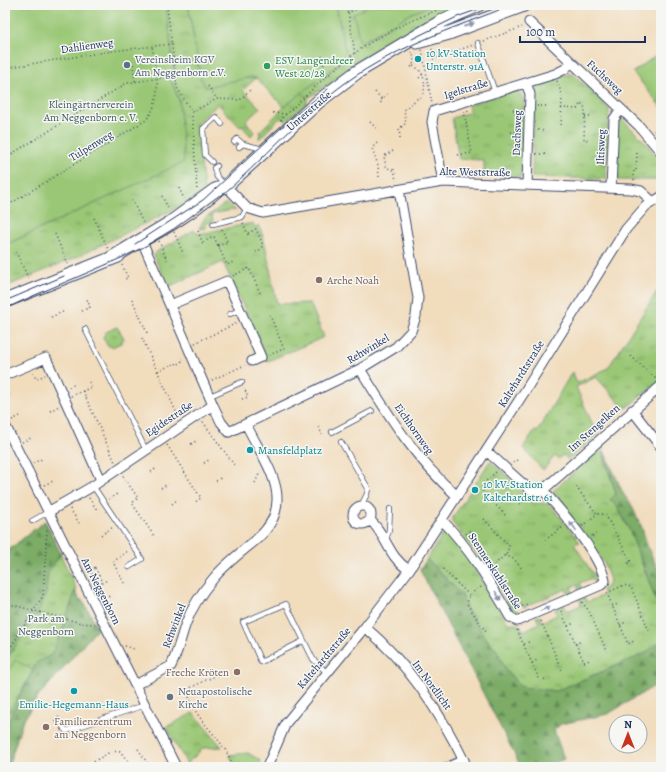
<svg xmlns="http://www.w3.org/2000/svg" width="666" height="772" font-family="Alegreya,serif">
  <defs>
    <pattern id="grass-tufts" width="24" height="20" patternUnits="userSpaceOnUse"><rect width="24" height="20" fill="#9ac775"/><path d="M3 7l-1-3M5 7V3M7 7l1-3M15 17l-1-3M17 17v-4M19 17l1-3" fill="none" stroke="#7da263"/></pattern>
    <pattern id="forest-firs" width="22" height="20" patternUnits="userSpaceOnUse"><rect width="22" height="20" fill="#7bac66"/><path d="M5 1l3.5 6h-7zM16 11l3.5 6h-7z" fill="#648c57"/></pattern>
  </defs>
  <rect width="100%" height="100%" fill="#f6f6f2"/>
  <filter id="ink" filterUnits="userSpaceOnUse"><feTurbulence type="fractalNoise" baseFrequency=".025" numOctaves="2"/><feDisplacementMap in="SourceGraphic" scale="8" xChannelSelector="R" yChannelSelector="G"/><feConvolveMatrix kernelMatrix="1 2 1 2 8 2 1 2 1" color-interpolation-filters="sRGB"/></filter>
  <filter id="wash" filterUnits="userSpaceOnUse"><feTurbulence type="fractalNoise" baseFrequency=".012" numOctaves="4" result="noise"/><feDisplacementMap in="SourceGraphic" scale="16" xChannelSelector="R" yChannelSelector="G"/><feGaussianBlur stdDeviation="0.9" result="paint"/><feColorMatrix in="noise" values="0 0 0 0 0 0 0 0 0 0 0 0 0 0 0 0 0 1.4 0 .05"/><feComposite in="paint" operator="in"/></filter>
  <g filter="url(#wash)">
    <rect width="100%" height="100%" fill="#f1dcbc"/>
    <path fill="url(#grass-tufts)" stroke="#5a7b6a" d="M166,5H188L201,78H256L243,90L260,108L246,121L254,132L251,136L242,126L240,127L218,104L197,123L204,190L195,199L77,257L5,287V245L183,162L179,100L171,81L174,71Z
      M336,5H365L366,8L354,14L360,43L412,13L432,5H473C424,28 375,49 332,81V84H328L307,99V103L286,121L280,118L259,139L260,131L284,107L348,56L345,51Z
      M572,73L609,109L606,179L532,177L534,88L535,84Z
      M515,90C523,93 523,98 524,106L521,177L484,174V160L459,159L452,118L470,112L468,105Z
      M622,119L647,144L661,164V180H616L618,121Z
      M224,204H228L236,211L233,210L212,214L213,222L206,223V228L199,229L204,219Z
      M253,223L254,227L259,226L264,239L277,304L310,303L324,337L268,361L223,262L168,287L154,256L156,252L194,230L198,234Z
      M661,285V380L625,409L596,377L576,387L597,434L568,460L563,455L558,459L555,456L543,470L523,448L534,431L537,432L572,372L577,383L608,368Z
      M117,327L124,338L121,343L112,347L107,345L103,337L106,332Z
      M598,450L603,455L616,494L610,500L618,508L629,529L660,610L661,641L644,654L556,691L521,687L506,670L496,649L490,644L466,608L462,595L427,559L444,532H446C473,560 487,591 508,623L520,625L523,631L539,623L536,617L540,616L542,622L557,615L555,609L564,605L567,611L581,605L579,599L584,597L587,602L604,595L602,590L607,587L610,580L604,563L553,491Z
      M490,461L503,472L530,502L549,504L580,542L574,544L593,574L600,575L599,581L595,584L592,578L580,583L582,589L579,591L577,585L571,587L573,593L569,595L566,589L524,607L522,603L515,606L519,615L513,613L488,569L452,522L453,517L471,490L476,492L480,487L475,484Z
      M45,521L77,590L75,591L80,600H82L98,628L36,699L22,723L8,767H5V553Z
      M193,713L222,747L203,748L187,764L166,727Z
      M248,753L261,761L259,767H236L229,755Z"/>
    <path fill="url(#forest-firs)" stroke="#4b6e62" d="M601,444L624,495L631,504L642,528L648,548L661,576V614L629,529L618,508L610,500L616,494Z
      M45,521L61,554L48,572L46,593L40,609L5,662V553Z
      M427,559L462,595L466,608L490,644L496,649L506,670L521,687L556,691L644,654L661,641V682L608,714L561,724L554,730L564,759L543,767H521L420,570Z
      M75,591L80,601L82,600L98,628L36,699L22,723L8,767H5V732L11,714L37,662L51,655L62,631Z"/>
    <path fill="#9ac775" stroke="#5a7b6a" d="M5,5H166L174,71L171,81L179,100L184,162L5,245Z
      M188,5H336L345,51L348,56L284,107L256,78L252,77L205,87L201,78Z
      M365,5H432L412,13L360,43L354,14L365,8Z
      M661,52V107L633,72Z
      M15,660L33,670L9,712L5,710V677Z"/>
  </g>
  <g filter="url(#ink)">
    <g fill="none" stroke-linecap="round" stroke-linejoin="round">
      <g stroke="#3b496c" stroke-width="6">
        <path id="lane" d="M478,43L495,92
          M234,142L237,139L243,144
          M239,147L243,144L263,149
          M212,162L205,155L203,129L216,117L222,124
          M217,166L214,168L217,177L225,185
          M213,224L242,217L247,208
          M230,314L240,310
          M85,329L146,450
          M210,396L242,382
          M332,432L372,411
          M341,442L368,488L367,494L361,506
          M93,486L142,559L129,567
          M32,521L48,512
          M386,540L389,530L390,509
          M303,641L261,662L243,622L286,604L313,659L327,673
          M58,720L66,731L145,705"/>
      </g>
      <g stroke="#3b496c" stroke-width="11">
        <path id="street" d="M529,22L639,126L661,152
          M526,83L530,94L527,185
          M443,182L432,122L434,111L555,74L565,69L571,62
          M226,186L247,208L263,213L443,182L631,189L641,191L653,202
          M611,188L614,119L621,109
          M170,305L227,281L261,357L252,361
          M360,369C389,416 415,459 457,496
          M5,375L46,358L101,480
          M213,405L221,422L229,432L360,369L396,347L411,331L416,316L418,298L399,190
          M632,410L661,447
          M5,425L176,767
          M486,451C496,458 528,491 536,493L543,490L661,386
          M353 515a9 9 0 1 1 18 0a9 9 0 1 1-18 0Z
          M48,512L93,486L213,405L142,241
          M370,520C387,535 387,556 409,570
          M442,520C470,549 490,582 510,617L517,621L601,585L605,581C600,554 561,511 543,490
          M365,627C410,665 442,715 467,767
          M135,685L171,666C178,652 181,637 186,623C192,607 202,592 213,579C226,563 243,551 258,538C299,501 264,462 246,424
          M267,767L286,723L365,627L409,570L525,391L626,229L646,206L661,197
          M448,767L464,760"/>
      </g>
      <g stroke="#3b496c" stroke-width="15">
        <path id="secondary" d="M417,42L449,33L524,5
          M110,259L170,223L215,190L226,186L319,101L357,72L444,20L478,5
          M5,301L118,256"/>
      </g>
      <path stroke="#3b496c" stroke-width="1.5" stroke-dasharray="1 3" stroke-linecap="butt" d="M167,5L177,88L192,112L197,191
        M347,5L355,54
        M347,13L366,5
        M484,41L522,27
        M432,49L437,58
        M422,50L432,104
        M322,56L326,78
        M433,59L473,45
        M133,64L135,81
        M413,66C425,71 425,82 424,94
        M411,67L413,66L414,58L412,52
        M5,68L112,51L172,44
        M419,78L423,74
        M557,81L562,95L561,128
        M208,86L217,99
        M375,92L382,99L387,94
        M382,99L380,101L382,104
        M537,106H546
        M561,108L577,109L581,103L585,108L584,140H590
        M513,110H522
        M192,112L217,99L240,100L250,90
        M273,113L286,114
        M585,117H590
        M281,121V119C314,88 349,52 389,32C405,23 422,16 440,9
        M370,122L378,130
        M538,130L546,131
        M654,131L661,126
        M511,132H521
        M400,138L399,129L406,123L404,110L418,98H423
        M377,143L372,148L378,165L379,177
        M393,151L384,156L386,167L394,171
        M510,154H520
        M536,154H546
        M458,155L472,153L464,112H468L467,109
        M5,158L127,83L168,77L175,74
        M394,169L396,181
        M634,180V171H636L637,153
        M179,188L184,199
        M162,196L169,210
        M132,200L144,225
        M5,207L146,120C164,98 156,72 152,46
        M94,218L108,249
        M243,223L248,235
        M222,229L228,244
        M198,231L203,244
        M174,232L183,253
        M248,233L256,229L263,245L261,249L256,252
        M55,234L68,264
        M159,241L167,260
        M203,242L214,237L227,265L235,261
        M218,246L227,242
        M16,252L29,280
        M122,265L128,278L125,279
        M233,276L249,268L261,295
        M132,299L148,335
        M82,311L90,307L87,299
        M51,317L63,312
        M142,338L179,418
        M195,343L237,323
        M269,355L284,349L269,313
        M631,356L656,379
        M158,371L176,363L177,365L182,362L181,360L183,359
        M33,373L36,379L45,375
        M212,380L245,365
        M69,387L76,384
        M83,391L115,462
        M71,396L92,387L89,382
        M5,397L10,395
        M242,399L248,397L244,388
        M50,411L59,406
        M12,420L20,416
        M203,422L235,466
        M319,427L322,435
        M22,442L31,438
        M191,444L196,441
        M167,445L201,498L194,503
        M33,463L42,459
        M204,463L209,460
        M513,463L517,460
        M151,472L157,468
        M496,472L484,483L483,491L506,516
        M123,476L138,498L132,503L154,536
        M216,481L222,477
        M255,483L260,472
        M44,485L53,481
        M504,487L509,483
        M576,487L597,514
        M161,488L168,484
        M89,498L97,510
        M109,499L117,494
        M172,504L178,499
        M520,504L528,497
        M70,509L79,523
        M484,519L509,546L507,553L491,568
        M582,526L597,514H605L631,562L628,563
        M466,534L470,530
        M101,535L113,527
        M592,536L596,534
        M545,540L563,527
        M480,553L485,548
        M505,555L514,559L522,569
        M95,568L102,582
        M443,569L469,595
        M90,570L108,605
        M87,571L96,567
        M124,583L113,562L129,550
        M500,584L506,579
        M98,585L107,580
        M481,587L469,595L467,604L486,632
        M607,593L624,585L631,587L650,633
        M607,593L628,644L634,641
        M105,599L111,595
        M582,602L589,611L607,652
        M5,603L81,623L95,624
        M612,606L618,604
        M515,610L527,604
        M561,611L584,662L590,660
        M110,615L113,614L118,624
        M541,621L562,671
        M620,625L626,622
        M568,626L574,623
        M517,630L540,681L545,679
        M524,644L529,642
        M575,644L582,641
        M125,646L134,649
        M5,656L43,596L47,529
        M532,663L537,660
        M217,675L188,689C189,711 210,728 222,745C227,751 230,760 234,767
        M138,749L150,767
        M92,767L90,764L110,752L120,751L132,767"/>
      <use href="#lane" stroke="#fff" stroke-width="4.5"/>
      <use href="#street" stroke="#fff" stroke-width="9"/>
      <use href="#secondary" stroke="#fff" stroke-width="13"/>
      <path stroke="#1b2f5e" stroke-width="1" d="M412,39L457,17L490,5
        M135,244L203,200L293,117L328,89
        M5,301L64,276
        M5,309C68,278 139,257 197,215C248,178 287,128 336,90C388,49 451,29 512,5"/>
    </g>
    <defs><path id="oneway-solid" d="M-6-.8H1V-3.2L6.5 0L1 3.2V.8H-6Z"/></defs>
    <g fill="#8d97ae">
      <use href="#oneway-solid" transform="translate(469 25) rotate(-20)"/>
      <use href="#oneway-solid" transform="translate(573 526) rotate(-126)"/>
      <use href="#oneway-solid" transform="translate(498 596) rotate(60)"/>
      <use href="#oneway-solid" transform="translate(545 609) rotate(-23)"/>
    </g>
  </g>
  <g fill="#0f9aa8" stroke="#f6f6f2" stroke-width="1.5">
    <circle cx="418" cy="59" r="4"/>
    <circle cx="250" cy="450" r="4"/>
    <circle cx="475" cy="490" r="4"/>
    <circle cx="74" cy="691" r="4"/>
  </g>
  <circle fill="#5c6f8a" stroke="#f6f6f2" stroke-width="1.5" cx="127" cy="65" r="4"/>
  <circle fill="#2e9e5b" stroke="#f6f6f2" stroke-width="1.5" cx="267" cy="66" r="4"/>
  <g fill="#8d6e63" stroke="#f6f6f2" stroke-width="1.5">
    <circle cx="319" cy="280" r="4"/>
    <circle cx="237" cy="672" r="4"/>
    <circle cx="46" cy="727" r="4"/>
  </g>
  <circle fill="#6b7280" stroke="#f6f6f2" stroke-width="1.5" cx="170" cy="697" r="4"/>
  <g text-anchor="middle" dominant-baseline="central" stroke-width="3" stroke-linejoin="round" paint-order="stroke">
    <g font-size="11" fill="#1b2f5e" stroke="#f6f6f2">
      <text transform="translate(87 46) rotate(-8)">Dahlienweg</text>
      <text transform="translate(605 77) rotate(43)">Fuchsweg</text>
      <text transform="translate(466 89) rotate(-17)">Igelstraße</text>
      <text transform="translate(309 111) rotate(-41)">Unterstraße</text>
      <text transform="translate(517 133) rotate(-88)">Dachsweg</text>
      <text transform="translate(91 146) rotate(-31)">Tulpenweg</text>
      <text transform="translate(601 147) rotate(-88)">Iltisweg</text>
      <text transform="translate(475 172) rotate(1)">Alte Weststraße</text>
      <text transform="translate(368 349) rotate(-31)">Rehwinkel</text>
      <text transform="translate(521 374) rotate(-58)">Kaltehardtstraße</text>
      <text transform="translate(169 419) rotate(-34)">Egidestraße</text>
      <text transform="translate(594 428) rotate(-42)">Im Stengelken</text>
      <text transform="translate(414 429) rotate(55)">Eichhornweg</text>
      <text transform="translate(495 571) rotate(57)">Stennerskuhlstraße</text>
      <text transform="translate(101 591) rotate(63)">Am Neggenborn</text>
      <text transform="translate(174 626) rotate(-69)">Rehwinkel</text>
      <text transform="translate(324 658) rotate(-50)">Kaltehardtstraße</text>
      <text transform="translate(432 685) rotate(54)">Im Nordlicht</text>
    </g>
    <g font-size="11" fill="#0d838f" stroke="#f6f6f2" text-anchor="start">
      <text x="426" y="53">10 kV-Station<tspan x="426" dy="13">Unterstr. 91A</tspan></text>
      <text x="258" y="450">Mansfeldplatz</text>
      <text x="483" y="484">10 kV-Station<tspan x="483" dy="13">Kaltehardstr. 61</tspan></text>
      <text x="74" y="704" text-anchor="middle">Emilie-Hegemann-Haus</text>
    </g>
    <g font-size="11" fill="#4e5e75" stroke="#f6f6f2" text-anchor="start">
      <text x="135" y="59">Vereinsheim KGV<tspan x="135" dy="13">Am Neggenborn e.V.</tspan></text>
    </g>
    <g font-size="11" fill="#27864d" stroke="#f6f6f2" text-anchor="start">
      <text x="275" y="60">ESV Langendreer<tspan x="275" dy="13">West 20/28</tspan></text>
    </g>
    <g font-size="11" fill="#415d65" stroke="#f6f6f2">
      <text x="91" y="104">Kleingärtnerverein<tspan x="91" dy="13">Am Neggenborn e. V.</tspan></text>
      <text x="46" y="618">Park am<tspan x="46" dy="13">Neggenborn</tspan></text>
    </g>
    <g font-size="11" fill="#785e54" stroke="#f6f6f2" text-anchor="start">
      <text x="327" y="280">Arche Noah</text>
      <text x="229" y="672" text-anchor="end">Freche Kröten</text>
      <text x="54" y="721">Familienzentrum<tspan x="54" dy="13">am Neggenborn</tspan></text>
    </g>
    <g font-size="11" fill="#5b616d" stroke="#f6f6f2" text-anchor="start">
      <text x="178" y="691">Neuapostolische<tspan x="178" dy="13">Kirche</tspan></text>
    </g>
  </g>
  <rect width="666" height="772" fill="none" stroke="#f6f6f2" stroke-width="20"/>
  <g transform="translate(628 734)"><circle r="19" fill="#f6f6f2" stroke="#9ea6b7"/>
  <path d="M0-3L7 15L0 10L-7 15Z" fill="#c8321e"/>
  <text y="-6" font-size="11" font-weight="bold" text-anchor="middle" fill="#1b2f5e">N</text>
  </g>
  <path d="M520 36v6h125v-6" fill="none" stroke="#1b2f5e" stroke-width="2"/>
  <text x="526" y="36" font-size="12" fill="#1b2f5e" stroke="#f6f6f2" stroke-width="3" paint-order="stroke">100 m</text>
</svg>
